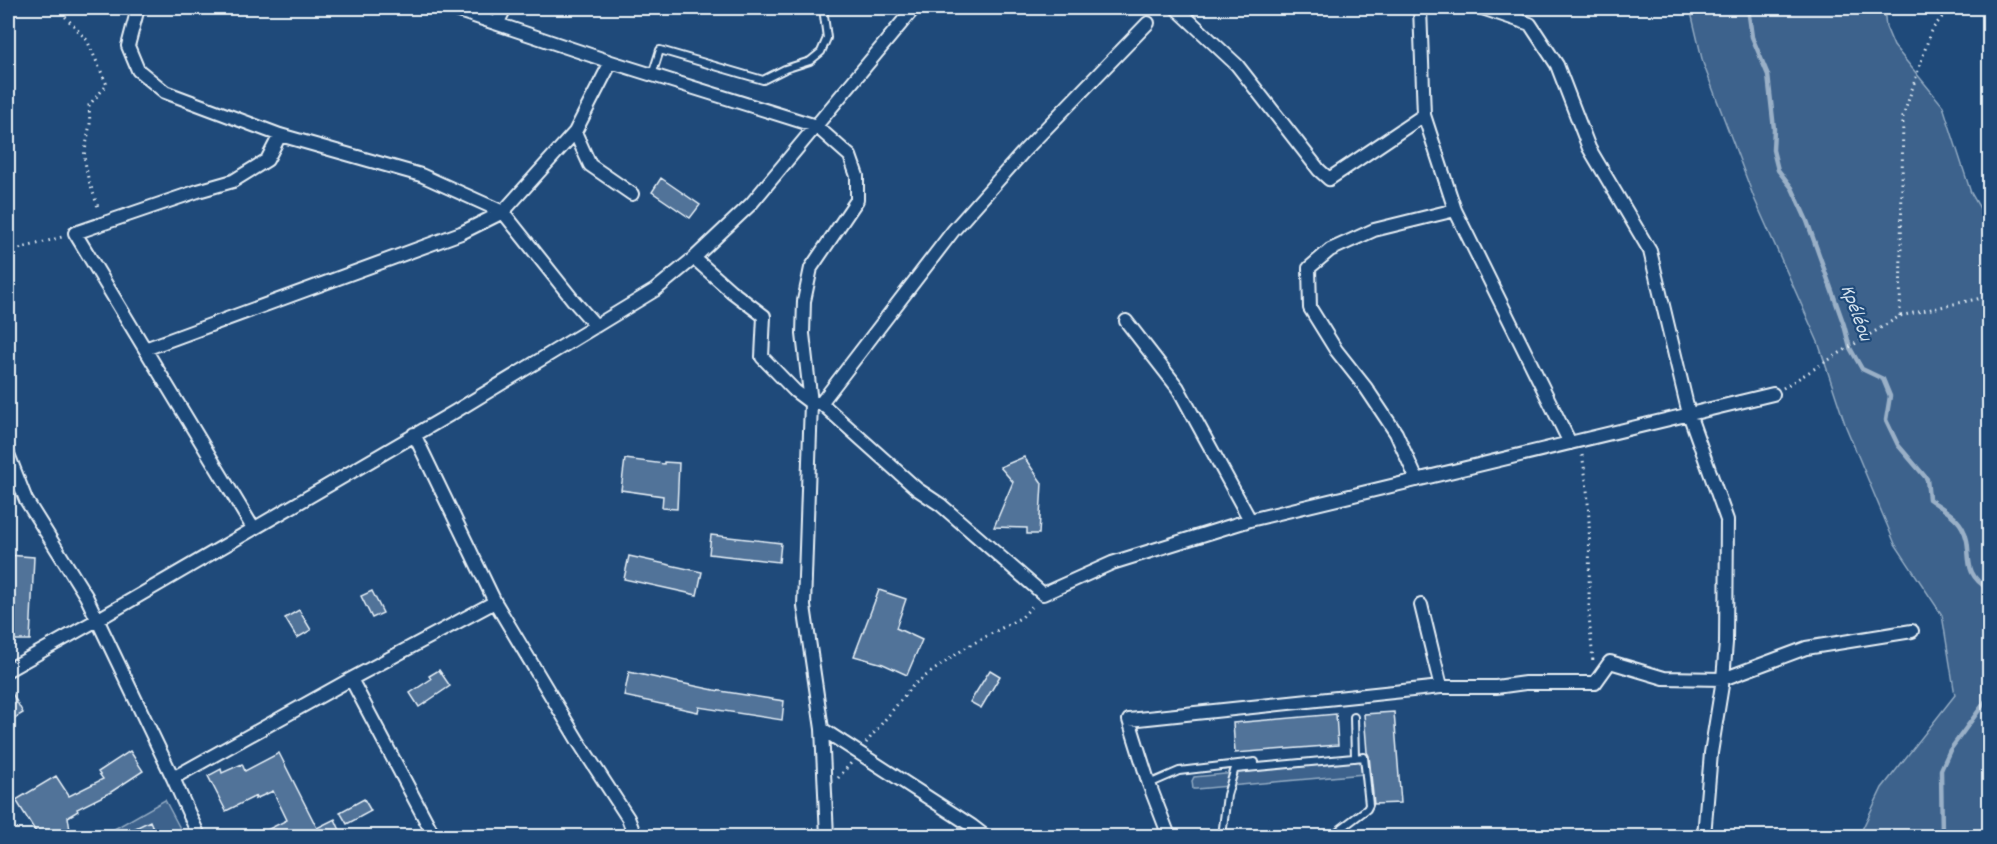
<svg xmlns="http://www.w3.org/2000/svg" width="1997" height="844" font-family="Dekko,sans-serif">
  <rect width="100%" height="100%" fill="#1f4a7a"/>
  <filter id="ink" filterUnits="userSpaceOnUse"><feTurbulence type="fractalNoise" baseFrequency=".0167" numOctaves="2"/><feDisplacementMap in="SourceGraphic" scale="12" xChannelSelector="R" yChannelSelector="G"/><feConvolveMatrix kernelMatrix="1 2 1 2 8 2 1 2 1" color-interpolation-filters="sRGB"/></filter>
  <g filter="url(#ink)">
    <path fill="#3c628c" stroke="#92aac2" stroke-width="1.5" d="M1690,8H1884L1886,27L1894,46L1943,106L1971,193L1989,224V836H1859L1882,788L1955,695L1942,615L1895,544L1846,427L1818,342L1754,198L1703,63Z
      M1361,761L1364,774L1196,789H1193L1192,781L1194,777Z
      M165,800L184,836H102Z"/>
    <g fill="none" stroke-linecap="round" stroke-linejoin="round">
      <path stroke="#9ab0c7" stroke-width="4.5" d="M1748,8L1752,37L1768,75L1774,129L1773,150L1778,170L1792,188L1807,221L1844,325L1850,348L1862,369L1883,379L1890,396L1886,420L1898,445L1927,479L1929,499C1940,507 1955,515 1962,527C1976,551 1957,571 1990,590
        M1942,836L1941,770L1950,750L1985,702L1990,699"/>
    </g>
    <path fill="#517399" stroke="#e8f1f8" stroke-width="1.5" d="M661,178L700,205L690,218L652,192Z
      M1024,457L1042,483L1039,534H1027V528L994,527L1013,482L1000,467Z
      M625,459L664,464V462L679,463L677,509L662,508L663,496L621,490Z
      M711,535L781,543L779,562L709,554Z
      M8,555L34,557L30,640H8Z
      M629,556L702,572L697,595L624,579Z
      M879,590L906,599L896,628L922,640L907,675L883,664L854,656Z
      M372,591L383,613L372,618L361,596Z
      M299,610L311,630L297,638L285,618Z
      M439,670L450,686L419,707L410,693L431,679L429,676Z
      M990,670L1000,676L981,708L970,702Z
      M629,672L714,690L784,701L782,720L699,707L698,712L624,696Z
      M8,686L23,713L8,722Z
      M1394,712L1401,803L1374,804L1369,756L1367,752L1364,714Z
      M1336,714L1338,745L1235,753L1233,723Z
      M130,751L143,771L111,792L77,809L78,811L68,817L71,837H39L16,800L56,776L69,796L103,779L98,772Z
      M279,753L317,828L335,819L343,837H253L287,820L273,791L255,799L256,796L226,811L208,776L221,769L222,773L242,764L245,771Z
      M364,799L371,811L347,824L340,812Z
      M150,821L157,837H117Z"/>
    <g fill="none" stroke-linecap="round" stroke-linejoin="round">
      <g stroke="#e8f1f8" stroke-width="10">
        <path id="lane" d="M652,75L660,50L763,80L785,69L810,61L821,52L827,38L823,8
          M1354,717L1355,758
          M1236,769L1364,757L1369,805L1367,809L1334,834L1333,836
          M1149,784L1179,771L1255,762
          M1222,836L1227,795L1235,768"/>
      </g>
      <g stroke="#e8f1f8" stroke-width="16">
        <path id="street" d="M138,8L128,46L138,70L165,92L280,135L421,175L503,212L573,300L596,326
          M450,8L611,62L816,126L850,156L857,176V200L811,268L804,301L803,334L811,403L804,606L822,729L827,836
          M1176,8L1237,65L1319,170L1329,179L1424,115
          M1420,8L1424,115L1455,210L1570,443
          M1482,8L1530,24L1557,65L1589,148L1650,251L1689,414L1727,520L1726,643L1723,679L1711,753L1704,836
          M498,22L505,8
          M575,132L590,165L632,194
          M694,258L731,291L764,316L762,357L795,391L811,403H821L917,489L941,505L1043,594L1112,563L1250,520L1773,394
          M1126,321L1178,388L1250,520
          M145,349L461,233L503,212L575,132L611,62
          M821,403L953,231L1025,150L1148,23
          M414,434L495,602L578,741L628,818L635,836
          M8,454L26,500L86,596L173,778L199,836
          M1417,480L1396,433L1366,388L1336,350L1310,308L1309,268L1330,250L1374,230L1455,210
          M253,528L75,233L198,191L233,181L267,160L280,135
          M1421,605L1441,687
          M8,670L97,620L456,411L655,290L694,258L751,204L914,8
          M351,679L434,836
          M822,729L972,826L985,836
          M173,778L351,679L495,602
          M1169,836L1149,784L1129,720L1441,687H1496L1525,683H1595L1610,662L1664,678L1723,679L1806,648L1912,631"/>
      </g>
      <path stroke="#e8f1f8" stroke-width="3" stroke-dasharray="1.5 4.5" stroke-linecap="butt" d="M57,8L87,40L107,85L89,105L90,124L84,156L88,178L99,210
        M8,252L62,237
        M1900,316L1903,117L1931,31L1949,8
        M1783,388L1900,316L1990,296
        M1582,455C1592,507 1589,555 1589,607C1589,626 1592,645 1593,663
        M866,743L913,685L965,648L1022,617L1034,604
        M838,778L851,763"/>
      <use href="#lane" stroke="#1f4a7a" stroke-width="6"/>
      <use href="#street" stroke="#1f4a7a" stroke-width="12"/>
    </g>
  </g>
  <g text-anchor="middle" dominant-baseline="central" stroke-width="4.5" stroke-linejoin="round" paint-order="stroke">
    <g font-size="20" font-style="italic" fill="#d4e1ec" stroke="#1f4a7a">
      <text transform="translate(1855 313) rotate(70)">Kpéléou</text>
    </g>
  </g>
  <rect width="1997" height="844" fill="none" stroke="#1f4a7a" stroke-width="30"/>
  <rect x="15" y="15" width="1967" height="814" fill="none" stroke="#e8f1f8" stroke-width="2" filter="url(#ink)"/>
</svg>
